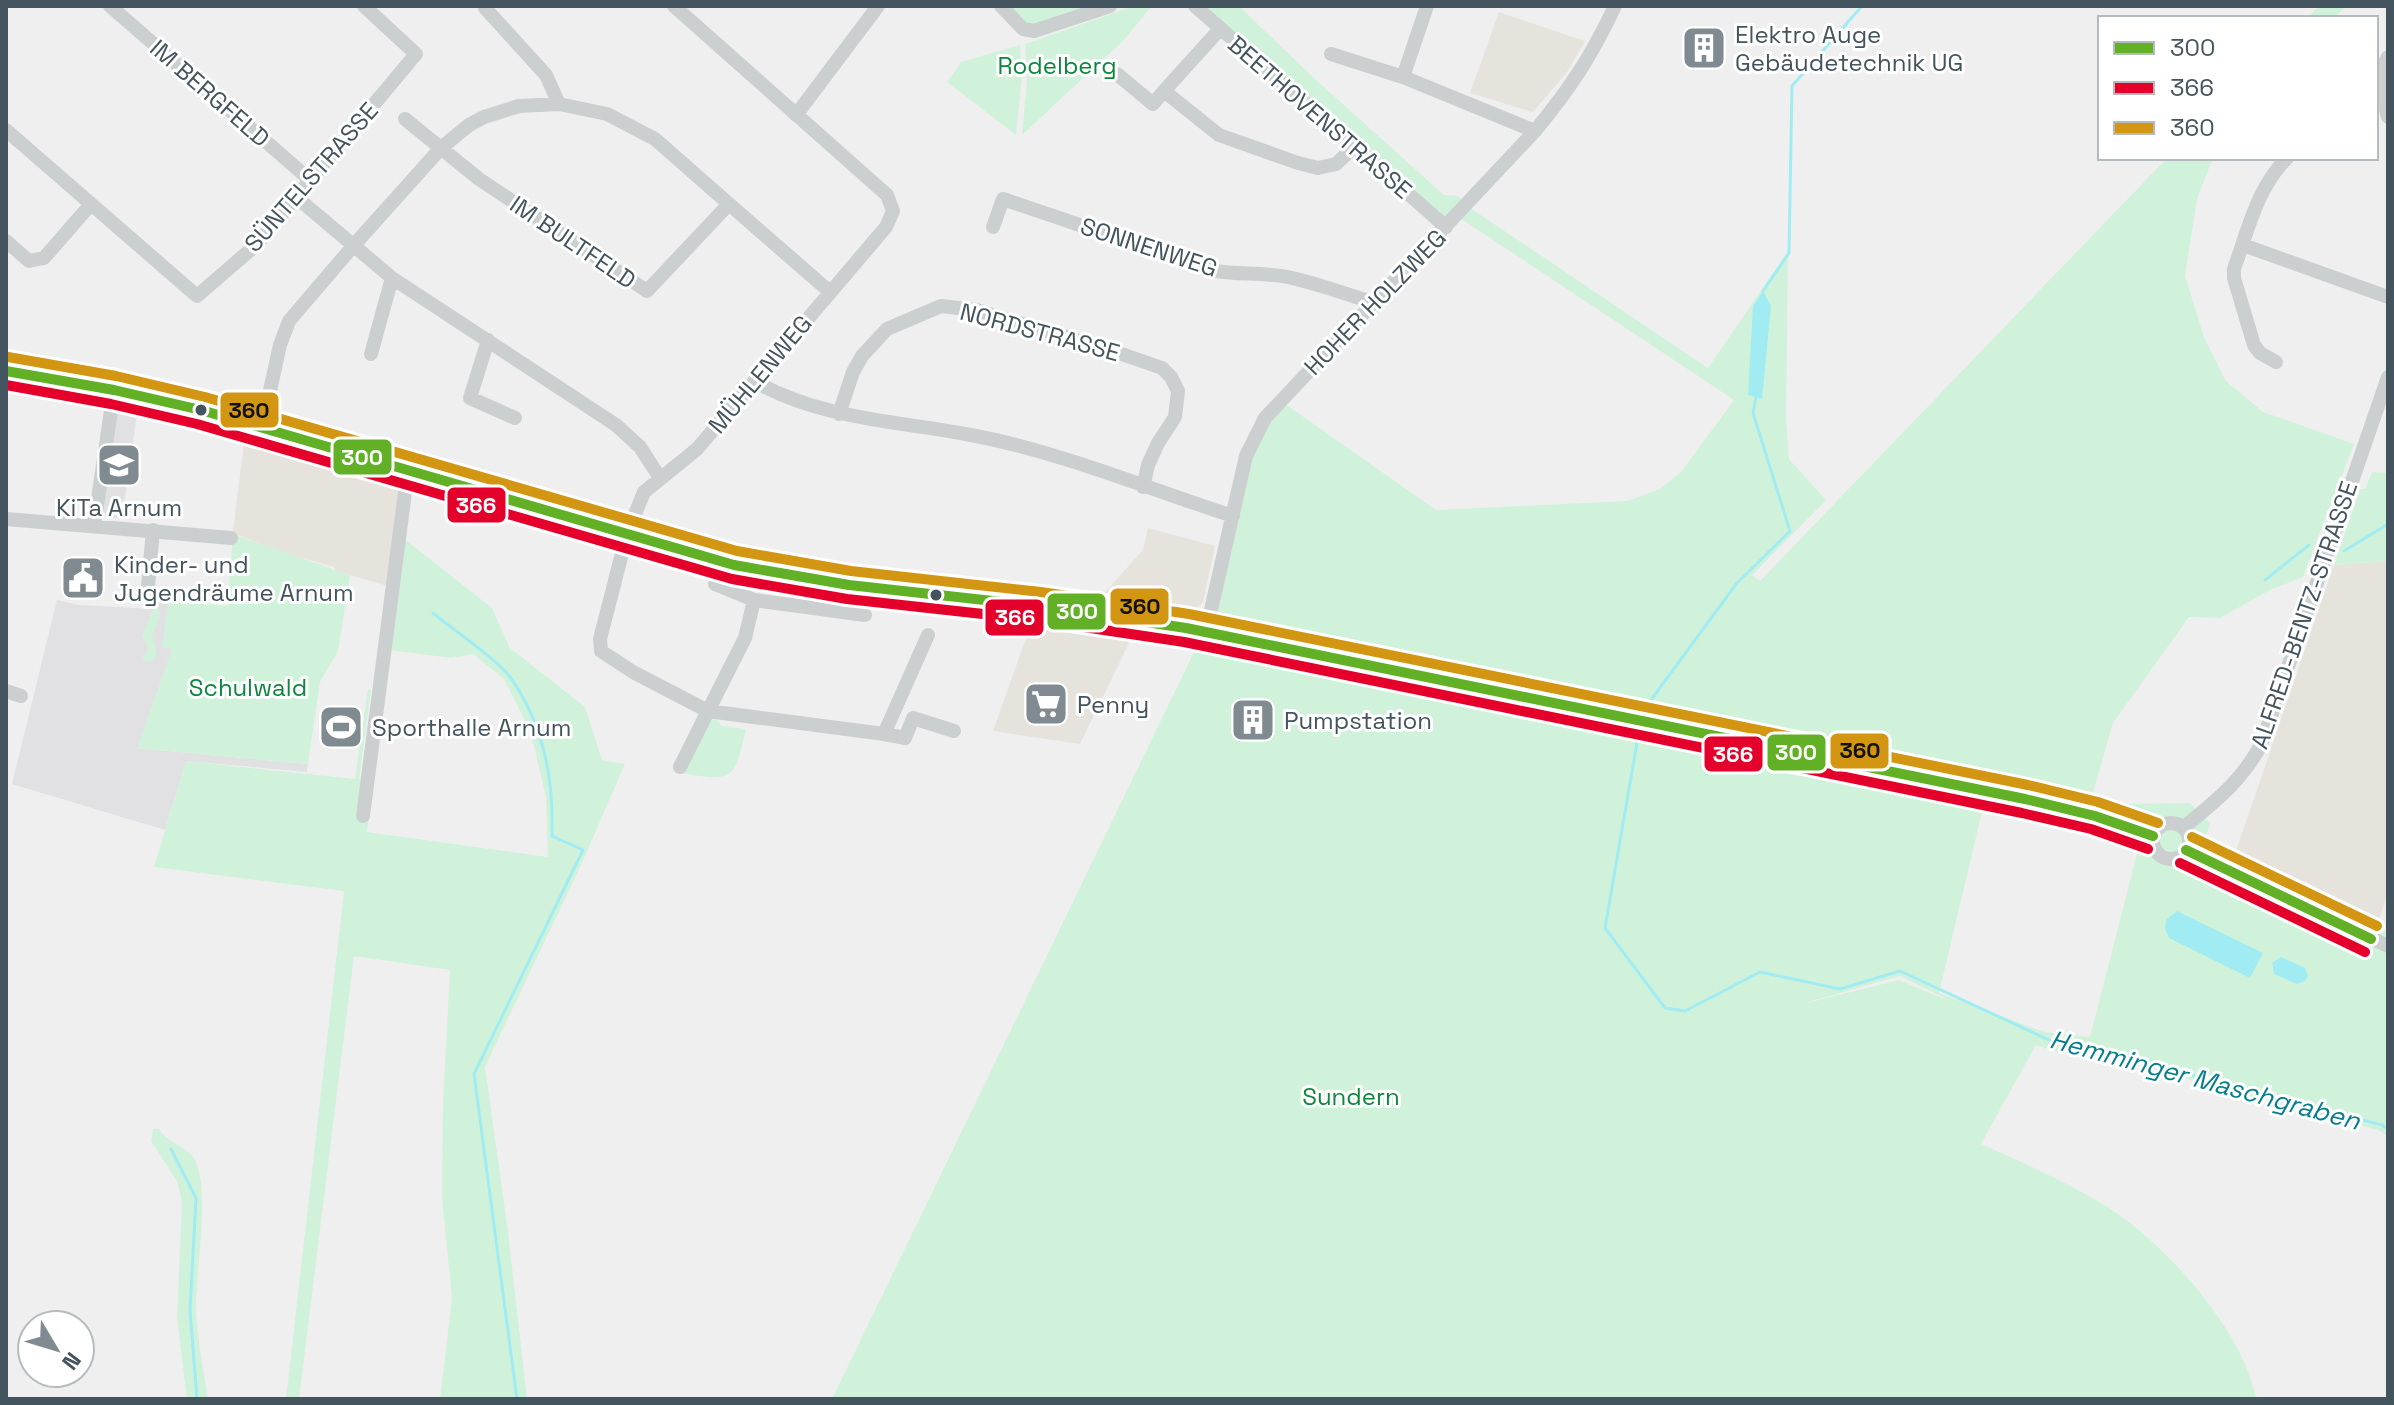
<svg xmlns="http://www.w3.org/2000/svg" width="2394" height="1405" font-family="'Space Grotesk',sans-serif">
  <rect width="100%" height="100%" fill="#f0efef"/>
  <path fill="#e6e2dc" d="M1499,12L1585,41L1567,72L1533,112L1470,93Z
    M245,435L400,480L388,586L336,571L334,567L284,553L238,535L233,531Z
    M1148,528L1215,546L1203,602L1193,612L1101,597L1143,550Z
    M2388,561V893L2376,927L2235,854L2334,565Z
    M1030,627L1131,639L1080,744L993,731Z"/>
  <path fill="#e1e0e2" d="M115,410L137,413L122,519L101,516Z
    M57,600L79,605L153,609L154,601L195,604L137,748L308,764L307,772L186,761L165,830L12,784Z"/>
  <path fill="#d1f2da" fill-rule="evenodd" d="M1003,6H1110L1034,31Z
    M1134,6H1152L1124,40L1022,135L1027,78L1025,44Z
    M1196,6H1239L1315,79L1444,195L1458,196L1466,205L1708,368L1788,251L1786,420L1789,459L1826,500L1752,575L1760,581L2167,158H2213L2197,199L2185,276L2204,337L2226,381L2263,412L2354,444L2303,577L2270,590L2220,618L2189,617L2113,723L2092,796L2123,804L2190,803L2210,824L2206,836L2235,854L2388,933V1137L2378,1130L2100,1055L2060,1053L2036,1045L1981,1144C2020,1161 2060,1179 2098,1201C2153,1233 2219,1304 2245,1364C2250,1375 2253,1387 2257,1399H832L1195,650L1206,632L1246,456L1281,401L1436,510L1627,501L1660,489L1681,472L1734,400L1457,216L1446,227ZM1982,812L2091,834L2138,850L2090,1037L2044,1032L1939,993ZM1900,976L1952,1002L1899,980L1798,1005Z
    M2319,6H2346L2334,18H2307Z
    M1020,45L1022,77L1016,135L947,82L961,62Z
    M2372,472L2388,473V561L2334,565L2360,489H2365Z
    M233,531L238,536L350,575L338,651L320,682L308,764L137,748L172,649L162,648L168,602L228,606Z
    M402,537L492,608L510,648L585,707L602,760L625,764L581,865L485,1067L508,1231L527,1399H440L452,1298L442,1198L443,1102L450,970L354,956L299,1399H286L344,891L154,867L186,761L355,779L368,689L371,690L359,779L373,782L367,832L548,857L546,797L531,733L504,679L473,654L451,658L389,650Z
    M158,606L159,618L152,637L157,652L154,660L145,662L142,656L147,654L148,646L142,636L153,609Z
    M716,719L722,726L746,729C734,781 733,782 680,773L705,722Z
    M153,1129H159C168,1144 187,1145 195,1160C211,1191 195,1275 196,1313C198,1342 204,1371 208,1399H187L177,1318L182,1202L177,1181L151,1141Z"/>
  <path fill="#a1ecf3" d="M1763,291L1771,306L1762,399L1748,395L1753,306Z
    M2177,911L2263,953L2250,978L2169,938L2165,928L2166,920Z
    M2281,957L2305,968L2308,976L2305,981L2297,984L2274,974L2272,963Z"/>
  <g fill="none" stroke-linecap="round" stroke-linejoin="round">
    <path stroke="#a1ecf3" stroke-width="3" d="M1763,291L1789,253L1792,86L1862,6
      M2344,551L2388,524
      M2265,580L2309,545
      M433,613C452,629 497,659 510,677C543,723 554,780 552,836L583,850L474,1074L517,1399
      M1303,639L1645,708L1737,583L1790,531L1753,413L1756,397
      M1638,737L1605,928L1665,1008L1685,1011L1760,972L1840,989L1900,971L2060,1045L2130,1055L2203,1079L2382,1125L2388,1129
      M171,1149L196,1198L190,1310L197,1399"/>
    <path stroke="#cbcfd0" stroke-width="14" d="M110,6L309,179
      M674,6L887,195L893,211L886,227L697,449L644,492L627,534L600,639L601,651L633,672L708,711L745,638L754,600L865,615
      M1001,6L1023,29L1034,31L1110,6
      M1195,6L1446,227
      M485,8L546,75L559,104
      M1220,29L1164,91L1219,135L1298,163L1318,168L1336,164L1354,147
      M1331,54L1403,77L1535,131
      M2388,57C2375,77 2382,96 2388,117
      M1117,74L1153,104L1164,91
      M1403,77L1427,6
      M796,115L878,6
      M405,119L479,179L647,291L729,204L830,292
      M6,130L197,296L256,245L416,54L364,6
      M295,196L392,278L616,425L640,447L660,478
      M993,227L1003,199L1215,271C1241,275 1267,272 1292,278C1319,284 1345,294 1372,302
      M6,241L29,261L44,258L91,204
      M2243,245L2388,297
      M488,340L470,398L515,418
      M371,354L392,278
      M2276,362L2260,353L2254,345L2234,278V269C2248,230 2257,188 2287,158
      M6,371L114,390L201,410L734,565L849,585L1039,606L1186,628L2025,799L2095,816L2153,836
      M754,381C821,419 896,421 971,435C1061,452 1146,488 1233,516
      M839,414L853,372L862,356L887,329L941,306L976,310L1110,350L1162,368L1171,377L1178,391L1175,417L1158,443L1148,465L1143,487
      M262,427L280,345L289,321L354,245L441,148L469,125L484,117L519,106L559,104L607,114L655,139L729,204
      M6,519L231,538
      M94,526L114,390
      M715,584L754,600
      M148,586L153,530
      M1206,632L1246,456L1265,418L1535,131C1571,87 1591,57 1615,6
      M6,691L21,696
      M884,734L905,738L913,718L954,731
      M680,767L708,711L884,734L928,635
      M363,816L408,469
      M2153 841a18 18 0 1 1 36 0a18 18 0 1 1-36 0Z
      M2183,828C2215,801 2240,783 2261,745L2388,377
      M2186,850L2388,946"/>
    <g stroke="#fff" stroke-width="16">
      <path id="bus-1" d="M6,371L114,390L201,410L734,565L849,585L1039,606L1186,628L2025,799L2095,816L2153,836
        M2186,850L2371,939"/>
    </g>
    <g stroke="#fff" stroke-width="16">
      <path id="bus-2" d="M6,385L111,404L197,424L732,579L847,599L1037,620L1184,642L2022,813L2091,829L2148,849
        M2180,863L2365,952"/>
    </g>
    <g stroke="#fff" stroke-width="16">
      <path id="bus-3" d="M8,357L116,376L205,397L737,551L851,571L1041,592L1189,614L2028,785L2098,802L2158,823
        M2192,837L2377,926"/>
    </g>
    <use href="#bus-1" stroke="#62b026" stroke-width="10"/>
    <use href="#bus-2" stroke="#e4002b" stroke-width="10"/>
    <use href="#bus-3" stroke="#d39613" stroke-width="10"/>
  </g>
  <defs>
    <g id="building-square" transform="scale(2.3)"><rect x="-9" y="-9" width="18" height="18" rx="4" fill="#808a91" stroke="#fff"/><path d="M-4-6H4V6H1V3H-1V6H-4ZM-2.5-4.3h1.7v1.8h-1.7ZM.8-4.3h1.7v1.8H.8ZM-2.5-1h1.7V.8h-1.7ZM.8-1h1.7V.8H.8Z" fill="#fff"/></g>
    <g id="school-square" transform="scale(2.3)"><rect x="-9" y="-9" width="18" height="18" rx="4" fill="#808a91" stroke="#fff"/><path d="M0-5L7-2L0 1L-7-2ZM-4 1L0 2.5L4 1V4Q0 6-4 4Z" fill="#fff"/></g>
    <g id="civic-square" transform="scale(2.3)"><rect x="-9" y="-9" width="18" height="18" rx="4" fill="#808a91" stroke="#fff"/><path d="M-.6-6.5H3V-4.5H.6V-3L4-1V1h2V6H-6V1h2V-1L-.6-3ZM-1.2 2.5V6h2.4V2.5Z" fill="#fff"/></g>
    <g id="supermarket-square" transform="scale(2.3)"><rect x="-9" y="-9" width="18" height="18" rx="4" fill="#808a91" stroke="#fff"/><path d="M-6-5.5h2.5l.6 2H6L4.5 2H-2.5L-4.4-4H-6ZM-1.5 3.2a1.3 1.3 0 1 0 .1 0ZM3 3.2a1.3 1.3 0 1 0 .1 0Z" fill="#fff"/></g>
    <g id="stadium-square" transform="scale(2.3)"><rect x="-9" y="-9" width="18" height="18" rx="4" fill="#808a91" stroke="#fff"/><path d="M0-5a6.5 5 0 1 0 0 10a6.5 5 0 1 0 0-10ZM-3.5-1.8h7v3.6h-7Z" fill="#fff"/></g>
  </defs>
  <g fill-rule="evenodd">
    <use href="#building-square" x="1704" y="48"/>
    <use href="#school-square" x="119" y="465"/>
    <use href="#civic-square" x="83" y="578"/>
    <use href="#supermarket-square" x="1046" y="704"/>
    <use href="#building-square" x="1253" y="720"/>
    <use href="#stadium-square" x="341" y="727"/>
  </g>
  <g fill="#44545e" stroke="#fff" stroke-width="3">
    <circle cx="201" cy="410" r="7"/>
    <circle cx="936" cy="595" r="7"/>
  </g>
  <g text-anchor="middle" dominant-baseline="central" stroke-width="6" stroke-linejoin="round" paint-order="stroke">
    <g font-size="24" fill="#44545e" stroke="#fff" text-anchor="start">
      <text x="1735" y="34">Elektro Auge<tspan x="1735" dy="28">Gebäudetechnik UG</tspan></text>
      <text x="119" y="507" text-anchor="middle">KiTa Arnum</text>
      <text x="114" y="564">Kinder- und<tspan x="114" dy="28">Jugendräume Arnum</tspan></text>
      <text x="1077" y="704">Penny</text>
      <text x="1284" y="720">Pumpstation</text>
      <text x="372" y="727">Sporthalle Arnum</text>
    </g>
    <g font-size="24" fill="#0d873d" stroke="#fff">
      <text x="1057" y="65">Rodelberg</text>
      <text x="248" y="687">Schulwald</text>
      <text x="1351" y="1096">Sundern</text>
    </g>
    <g font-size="24" fill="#44545e" stroke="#fff">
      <text transform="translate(210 93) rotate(41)">IM BERGFELD</text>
      <text transform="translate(1320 117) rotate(41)">BEETHOVENSTRASSE</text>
      <text transform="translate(311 177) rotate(-49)">SÜNTELSTRASSE</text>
      <text transform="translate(573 242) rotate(34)">IM BULTFELD</text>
      <text transform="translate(1149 247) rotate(18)">SONNENWEG</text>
      <text transform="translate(1375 302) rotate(-46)">HOHER HOLZWEG</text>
      <text transform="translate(1040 332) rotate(15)">NORDSTRASSE</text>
      <text transform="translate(760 374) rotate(-50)">MÜHLENWEG</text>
      <text transform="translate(2304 615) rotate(-71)">ALFRED-BENTZ-STRASSE</text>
    </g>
    <g font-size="26" font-style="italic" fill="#047e8c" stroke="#fff">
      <text transform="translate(2205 1080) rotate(15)">Hemminger Maschgraben</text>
    </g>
  </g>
  <g stroke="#fff" stroke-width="3">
    <rect x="219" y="391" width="61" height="38" rx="8" fill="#d39613"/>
    <rect x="332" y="438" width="61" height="38" rx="8" fill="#62b026"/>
    <rect x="446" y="486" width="61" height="38" rx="8" fill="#e4002b"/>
    <rect x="1109" y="587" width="61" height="39" rx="8" fill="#d39613"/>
    <rect x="1046" y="592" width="61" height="39" rx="8" fill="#62b026"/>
    <rect x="984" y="598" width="61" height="39" rx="8" fill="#e4002b"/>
    <rect x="1829" y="732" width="61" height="38" rx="8" fill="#d39613"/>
    <rect x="1766" y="733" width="61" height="39" rx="8" fill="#62b026"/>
    <rect x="1703" y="735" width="61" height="38" rx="8" fill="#e4002b"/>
  </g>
  <g font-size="22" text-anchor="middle" font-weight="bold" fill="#fff">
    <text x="362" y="465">300</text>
    <text x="476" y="513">366</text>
    <text x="1077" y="619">300</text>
    <text x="1015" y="625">366</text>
    <text x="1796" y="760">300</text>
    <text x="1733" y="762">366</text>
  </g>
  <g font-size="22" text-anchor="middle" font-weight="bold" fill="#111">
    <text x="249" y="418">360</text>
    <text x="1140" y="614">360</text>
    <text x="1860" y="758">360</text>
  </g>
  <rect width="2394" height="1405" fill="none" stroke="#44545e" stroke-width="16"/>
  <rect x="2098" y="16" width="280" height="144" fill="#ffffff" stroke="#b4bbbf" stroke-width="2"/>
  <rect x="2114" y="42" width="40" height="12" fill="#62b026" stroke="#b4bbbf" stroke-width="2"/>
  <text x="2170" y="56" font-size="24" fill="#44545e">300</text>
  <rect x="2114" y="82" width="40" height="12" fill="#e4002b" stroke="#b4bbbf" stroke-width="2"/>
  <text x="2170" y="96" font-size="24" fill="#44545e">366</text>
  <rect x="2114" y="122" width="40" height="12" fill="#d39613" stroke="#b4bbbf" stroke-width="2"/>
  <text x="2170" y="136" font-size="24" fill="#44545e">360</text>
  <g transform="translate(56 1349) rotate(128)"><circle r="38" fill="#ffffff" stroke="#b4bbbf" stroke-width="2"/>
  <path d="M0-6L14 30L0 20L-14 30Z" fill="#808a91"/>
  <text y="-12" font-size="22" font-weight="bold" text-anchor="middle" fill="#44545e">N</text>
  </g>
</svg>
